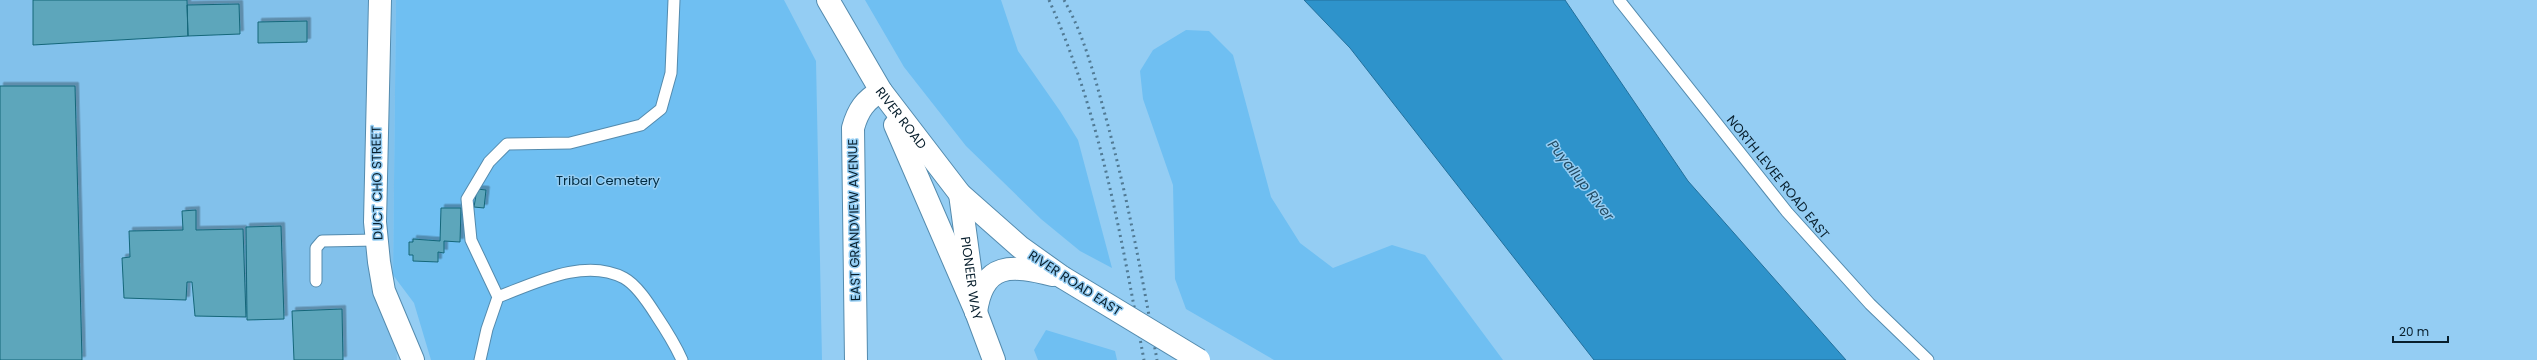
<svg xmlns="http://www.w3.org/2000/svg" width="2537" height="360" font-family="Poppins,sans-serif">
  <defs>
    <filter id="shadow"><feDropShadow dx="3.5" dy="-3.5" stdDeviation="0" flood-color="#0004"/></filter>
  </defs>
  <rect width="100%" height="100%" fill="#94cdf3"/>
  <path fill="#82c1eb" d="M0,0H396L393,275L397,360H0Z"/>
  <path fill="#6fbff2" d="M396,0H784L816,61L822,360H431L414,303L393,275Z
    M865,0H1001L1018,51L1060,111L1078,140L1112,268L1080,251L1041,219L966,146L904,67Z
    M1186,30L1209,31L1233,55L1271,197L1300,243L1333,268L1392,245L1425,255L1503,360H1274L1186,309L1175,279L1173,185L1143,99L1140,71L1153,50Z
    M1046,330L1115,351L1117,360H1038L1034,350Z"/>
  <path fill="#2e93cb" stroke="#23709c" d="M1304,0H1565L1688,181L1846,360H1594L1350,48Z"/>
  <path fill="#5da6bb" stroke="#136679" filter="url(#shadow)" d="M33,0H187L188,36L33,45Z
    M239,4L240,34L188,36L187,5Z
    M307,21V42L258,43V22Z
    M0,86H75L82,360H0Z
    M477,189L486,190L484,208L474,207Z
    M441,208H461L460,242L444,241V253L438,252V262L413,261V255H409V242H413V239L440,241Z
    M196,210V230L243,229L246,317L195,316L192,282H187L186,300L124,298L122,258L130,257L129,231L183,230L182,211Z
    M281,226L284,319L247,320L246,227Z
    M342,309L343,360H294L292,311Z"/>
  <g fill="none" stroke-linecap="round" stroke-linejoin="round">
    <g stroke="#548bae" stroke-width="13">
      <path id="lane" d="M1619,0L1787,212L1870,304L1928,360
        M316,281V248L322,241L377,240
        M498,297L471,240L467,199L489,162L507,144L570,143L641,125L661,109L671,73L674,0
        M480,360L487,329L498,297C535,283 585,257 624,278C637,285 649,304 656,315C666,330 675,344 682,360"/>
    </g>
    <g stroke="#548bae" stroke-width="24">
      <path id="street" d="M380,0L375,222L379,262L384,291L413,360"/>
    </g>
    <g stroke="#548bae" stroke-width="24">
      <g id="secondary">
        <path id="s1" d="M960,194L976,312L994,360"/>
        <path d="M856,360L853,128C858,110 865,100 881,91"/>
      </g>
    </g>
    <g stroke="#548bae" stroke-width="24">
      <g id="primary">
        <path id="s2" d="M828,0L881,91L960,194L1020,247L1062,277"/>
        <path d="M895,125L976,312"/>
        <path d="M976,312C983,261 1012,265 1053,275"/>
      </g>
    </g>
    <use href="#lane" stroke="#fff" stroke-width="11"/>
    <use href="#street" stroke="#fff" stroke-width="22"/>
    <use href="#secondary" stroke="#fff" stroke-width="22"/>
    <use href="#primary" stroke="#fff" stroke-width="22"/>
    <path stroke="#517a94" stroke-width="3" stroke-dasharray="2 4" stroke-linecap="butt" d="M1049,0C1101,116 1121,237 1144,360
      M1064,0C1083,33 1094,74 1104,111C1127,193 1142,276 1157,360"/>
    <g stroke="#548bae" stroke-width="24" stroke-linecap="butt">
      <path id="primary-bridge" d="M1062,277L1199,360"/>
    </g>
    <use href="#primary-bridge" stroke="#fff" stroke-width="22"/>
  </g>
  <g text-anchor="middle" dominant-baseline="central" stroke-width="3" stroke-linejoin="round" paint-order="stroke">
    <g font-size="13" fill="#081f2d" stroke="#94cdf3">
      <text stroke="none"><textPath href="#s2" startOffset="139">RIVER ROAD</textPath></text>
      <text transform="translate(1778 177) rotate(51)">NORTH LEVEE ROAD EAST</text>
      <text transform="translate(377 183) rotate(-91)">DUCT CHO STREET</text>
      <text transform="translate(854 220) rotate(-91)">EAST GRANDVIEW AVENUE</text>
      <text stroke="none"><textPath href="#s1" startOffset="85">PIONEER WAY</textPath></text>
      <text transform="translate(1075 283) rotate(33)">RIVER ROAD EAST</text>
    </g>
    <g font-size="13" fill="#012c43" stroke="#94cdf3">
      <text x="608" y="180">Tribal Cemetery</text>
    </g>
    <g font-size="14" font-style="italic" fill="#224a62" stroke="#94cdf3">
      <text transform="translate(1581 180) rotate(52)">Puyallup River</text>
    </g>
  </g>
  <path d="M2393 336v6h55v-6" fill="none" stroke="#081f2d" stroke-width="2"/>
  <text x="2399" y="336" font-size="12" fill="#081f2d" stroke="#94cdf3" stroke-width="3" paint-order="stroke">20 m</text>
</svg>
